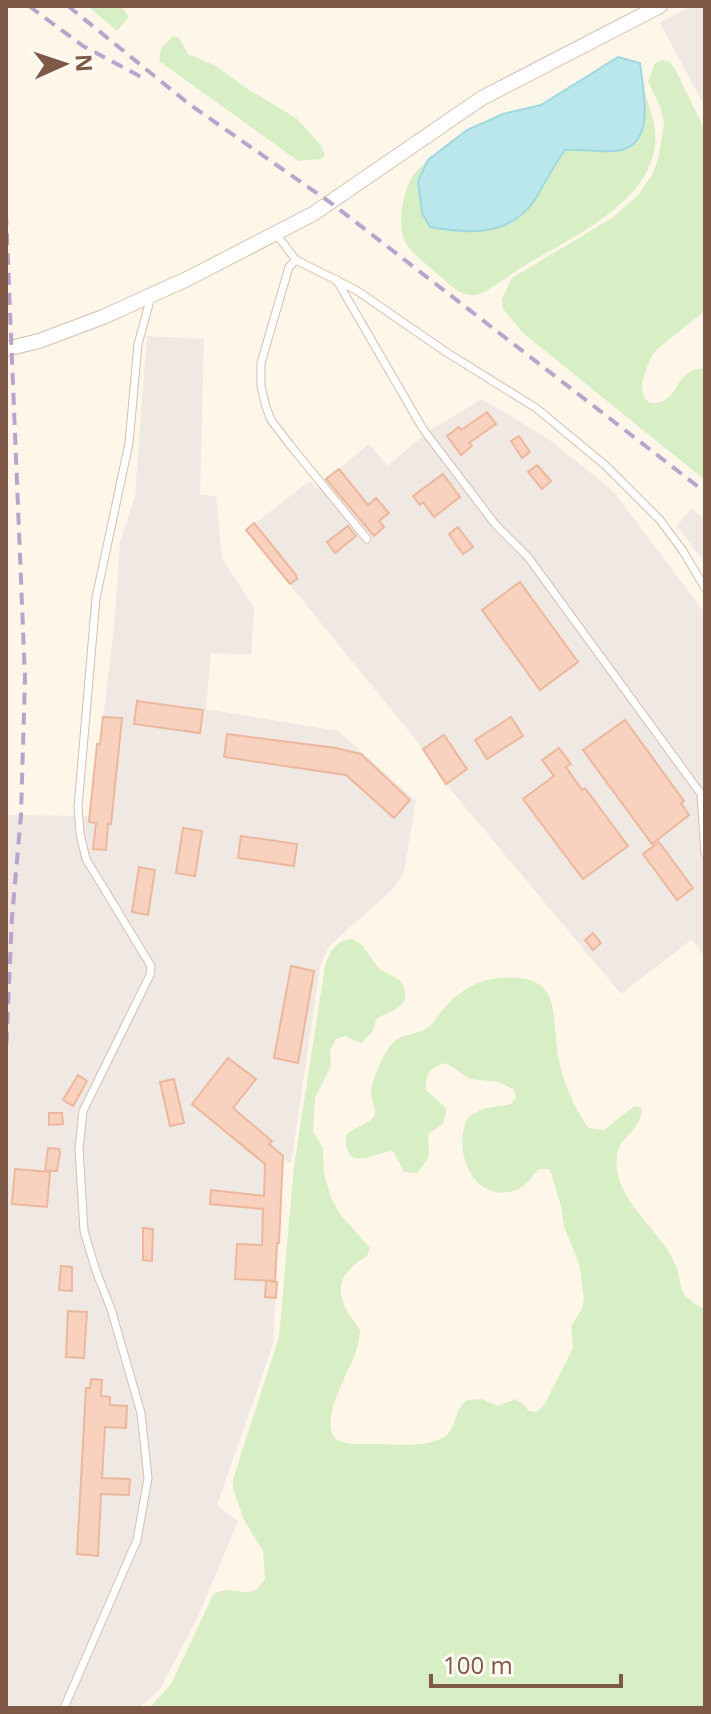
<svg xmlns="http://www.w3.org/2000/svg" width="711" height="1714" font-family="'Open Sans',sans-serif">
  <rect width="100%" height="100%" fill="#fff6ea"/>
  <path fill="#f0e8e2" d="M691,6H705V107L660,23Z
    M147,336L204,339L200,495L216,496L222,558L254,608L251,655L211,653L206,709L338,731L416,801L404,872L392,890L329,946L320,967L291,1164L283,1158L273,1345L217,1505L238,1521L198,1617L160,1689L139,1708H6V815L90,816L97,744L100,743L114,628L120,543L135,495Z
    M482,399L547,438L612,490L705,613V958L692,939L621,994L446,784L423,749L246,530L310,481L316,488L369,444L387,466L432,429Z
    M692,508L705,519V564L677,526Z"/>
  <path fill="#d8efc5" d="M88,6H121L129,17L117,31Z
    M173,36L179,38L188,54L216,66L246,88L296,118L320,144L325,155L321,159L298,161L159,61L161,49Z
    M662,60L670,62L675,69L705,130V311L656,350C650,358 646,369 643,379C640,393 645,408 661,402C676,396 676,382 687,374C692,369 699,369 705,368V480L524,334L503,309L502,299L512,278L612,218L638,195L652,175L658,160L664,124L661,109L648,81L655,63Z
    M643,88C647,101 653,115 655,129C663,198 572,237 524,266C511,273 484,297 471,295C457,294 447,282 436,273C427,264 412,255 406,243C396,225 403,188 415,173C419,168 424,164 428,160L418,181L535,200L545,179L565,150C623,147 650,166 643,88Z
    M353,939L363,946L379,969L400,980C416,1004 394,1010 377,1018L372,1032L361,1043L345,1036L336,1039L330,1051L331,1066L315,1098L313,1131L323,1148L324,1173L331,1198L340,1214L370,1248L367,1256C346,1269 333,1283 346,1309C350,1317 356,1322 360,1330C359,1339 358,1347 355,1354C349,1371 316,1427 338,1440C348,1445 364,1444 375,1444C395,1444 423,1448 442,1438C459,1429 452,1409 468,1400L482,1399L498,1406L516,1399L523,1404L529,1411L537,1412L544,1405L573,1348L571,1326L582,1309L584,1299L579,1263L564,1227L561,1206L551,1173L548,1169H539C531,1177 527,1186 516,1190C473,1206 450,1148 469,1116L483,1109L511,1104L516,1097L513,1089L499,1082L470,1079L446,1063C431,1066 424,1075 426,1090L447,1109L443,1124L428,1134L429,1156L418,1173L404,1172L393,1151C374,1152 343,1175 346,1135C355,1127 368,1125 375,1115C376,1107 371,1100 371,1091C372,1079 387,1043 399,1038C413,1032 426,1034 436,1019C451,997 472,980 500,978C566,972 550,1018 559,1061C564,1084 575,1109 588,1128L604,1130L634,1106L642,1108C641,1132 620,1135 617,1155C611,1200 661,1228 676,1266C680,1276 679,1287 685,1295C691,1302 697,1305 705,1309V1708H149L171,1684L213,1595C231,1581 252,1606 265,1578L263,1551L244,1520L233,1489V1479L279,1337L294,1166L325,966C329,952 337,939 353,939Z"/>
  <path fill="#bae7ec" stroke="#9fd8df" stroke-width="2" d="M618,57L640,63C643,90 658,149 614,151C598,152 581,149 565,150C554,165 545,182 536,198C511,237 469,234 430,227L422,213L418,181L428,160L467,130L503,114L541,105Z"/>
  <path fill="#f8d2be" stroke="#ecb79c" stroke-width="2" d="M487,412L496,424L469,443L472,446L461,455L447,436L459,427L461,430Z
    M519,436L530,452L522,458L511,441Z
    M537,465L551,481L542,489L528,472Z
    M339,469L368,505L376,498L389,513L379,521L384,527L374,536L326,479Z
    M443,474L460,497L434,517L423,502L420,505L413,496Z
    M254,523L296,575L297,579L290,584L246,530Z
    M348,526L356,536L335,553L327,542Z
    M458,527L473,547L463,554L449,534Z
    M520,582L578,662L540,690L482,610Z
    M137,701L203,710L200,733L134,724Z
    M103,717L122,718L111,824H108L106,850L93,849L96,823L89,822L97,744H100Z
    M511,717L523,736L487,759L475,740Z
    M625,720L684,801L681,803L689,815L652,844L583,750Z
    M227,734L336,748L361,754L410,800L394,818L346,775L224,757Z
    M444,735L467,769L446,784L423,749Z
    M559,748L571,764L566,767L582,790L585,788L628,846L583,879L523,799L554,776L542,760Z
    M183,828L202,831L195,876L176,873Z
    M241,836L297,844L294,866L238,858Z
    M659,842L693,888L677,900L643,854Z
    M139,867L155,870L148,915L132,912Z
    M593,933L601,943L593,950L585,940Z
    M291,966L314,971L298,1063L274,1058Z
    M228,1058L256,1079L233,1108L272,1141L269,1144L283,1156L279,1243H277L275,1281L235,1279L237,1244L262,1245L263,1209L210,1204L211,1190L264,1196L265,1164L192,1104Z
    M78,1075L87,1081L73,1106L63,1100Z
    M174,1079L184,1123L170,1126L160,1082Z
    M49,1113H62L63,1124L49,1125Z
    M48,1148L59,1149L60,1152L57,1171L45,1170Z
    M15,1169L50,1172L47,1207L12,1204Z
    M143,1228L153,1229L152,1261L143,1260Z
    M61,1266L72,1267V1291L59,1290Z
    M266,1281L277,1282L276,1298L265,1297Z
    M68,1311L87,1312L84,1358L66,1357Z
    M91,1379L102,1380L101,1396L110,1397V1405L127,1406L126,1428L105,1427L102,1478L130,1479L129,1495L101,1494L98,1556L77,1554L86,1388H90Z"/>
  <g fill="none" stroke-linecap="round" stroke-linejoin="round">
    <g stroke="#d6bfaf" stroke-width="9">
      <path id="lane" d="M276,234L296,260L356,290L446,352L536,408L605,465L660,520L683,551L705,588
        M296,260L289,267L261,363V386L266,407L271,420L290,445L367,539
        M336,279L423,429L495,524L528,557L701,794L705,853
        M64,1708L137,1540L148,1478L141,1413L111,1309L96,1271L84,1231L79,1149L83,1111L150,975L151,966L86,859L80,833L78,807L96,598L129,443L138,344L151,297"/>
    </g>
    <g stroke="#d6bfaf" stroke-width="16">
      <path id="street" d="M6,349L39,341L103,317L187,279L313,214L482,98L660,6"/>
    </g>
    <use href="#lane" stroke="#fff" stroke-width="7"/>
    <use href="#street" stroke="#fff" stroke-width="14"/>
    <path stroke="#b8a4cc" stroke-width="4" stroke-dasharray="12 8" stroke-linecap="butt" d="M29,6L83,46L147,80
      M68,6L189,104L331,203L705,492
      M6,213L25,678L21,815L12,917L6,1052"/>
  </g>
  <rect width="711" height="1714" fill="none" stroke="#7e5948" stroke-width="16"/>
  <g transform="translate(64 64) rotate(87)" stroke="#fff9f2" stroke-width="6" paint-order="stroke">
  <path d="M0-6L14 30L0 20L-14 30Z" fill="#7e5948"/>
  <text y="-12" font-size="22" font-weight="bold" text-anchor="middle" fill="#7e5948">N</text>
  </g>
  <path d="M431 1674v12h190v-12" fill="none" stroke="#7e5948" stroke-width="4"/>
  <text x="443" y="1674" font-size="24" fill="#7e5948" stroke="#fff9f2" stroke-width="6" paint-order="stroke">100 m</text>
</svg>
